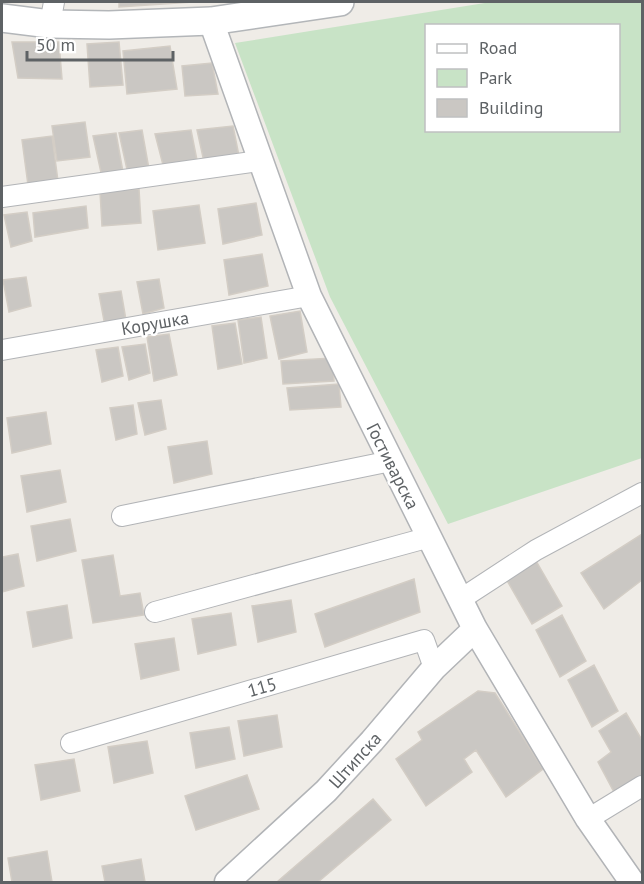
<svg xmlns="http://www.w3.org/2000/svg" width="644" height="884" font-family="'PT Sans',sans-serif">
  <rect width="100%" height="100%" fill="#efece7"/>
  <path fill="#c8e3c6" fill-rule="evenodd" d="M491,2H642V458L448,524L330,297L235,43ZM426,26H618V130H426Z"/>
  <path fill="#cac7c3" stroke="#d3cdc5" stroke-width="1.5" d="M119,2H193L119,7Z
    M12,42H59L62,79L18,78Z
    M119,42L123,85L90,87L87,44Z
    M170,46L177,89L127,94L123,51Z
    M212,63L218,94L185,96L182,66Z
    M85,122L90,157L57,161L52,126Z
    M233,126L239,156L204,162L197,130Z
    M142,130L149,169L128,174L119,133Z
    M191,130L197,160L163,165L155,134Z
    M116,133L123,172L102,177L93,136Z
    M52,136L58,181L28,185L22,140Z
    M139,189L141,223L102,226L100,192Z
    M256,203L262,235L223,244L218,209Z
    M199,205L205,243L158,250L153,211Z
    M86,206L88,228L35,237L33,213Z
    M27,212L32,241L11,247L4,215Z
    M262,254L268,286L229,295L224,260Z
    M26,277L31,306L9,312L3,280Z
    M159,279L164,308L143,314L137,282Z
    M121,291L126,320L105,326L99,294Z
    M300,311L307,352L279,359L270,316Z
    M261,317L267,358L244,363L238,320Z
    M235,323L242,364L218,369L212,326Z
    M169,334L177,375L154,381L147,337Z
    M145,344L150,373L129,380L122,347Z
    M118,347L123,376L102,382L96,350Z
    M333,358L334,381L283,384L281,361Z
    M339,384L341,407L290,410L287,388Z
    M161,400L166,429L145,435L138,403Z
    M133,405L137,434L116,440L110,408Z
    M46,412L51,444L12,453L7,418Z
    M207,441L212,474L174,483L168,447Z
    M60,470L66,502L27,512L21,476Z
    M70,519L76,551L37,561L31,526Z
    M642,534V580L604,609L581,573Z
    M18,554L24,586L2,592V557Z
    M113,555L120,596L140,593L144,615L93,623L82,560Z
    M535,559L562,606L532,624L505,577Z
    M414,579L420,612L325,647L315,614Z
    M291,600L296,632L258,642L252,606Z
    M67,605L72,638L33,647L27,612Z
    M231,613L236,645L198,654L192,619Z
    M562,615L586,661L560,677L536,630Z
    M174,638L179,670L141,679L135,644Z
    M594,665L618,711L592,727L568,680Z
    M478,691L495,693L543,769L506,797L476,750L464,759L472,772L426,806L396,759L422,740L418,732Z
    M626,713L642,740V776L615,794L598,762L611,752L599,731Z
    M277,715L282,747L244,756L238,721Z
    M229,727L235,759L196,768L190,733Z
    M147,741L153,773L114,783L108,747Z
    M74,759L80,791L41,800L35,765Z
    M247,775L259,809L196,830L185,796Z
    M373,799L391,820L318,882H277Z
    M47,851L52,882H12L8,858Z
    M141,859L145,882H105L102,866Z"/>
  <g fill="none" stroke-linecap="round" stroke-linejoin="round">
    <g stroke="#b2b4b7" stroke-width="22">
      <path id="minor" d="M50,24L54,2
        M2,197L259,161
        M2,350L309,296
        M122,516L391,461
        M461,599L536,550L642,493
        M155,612L430,537
        M71,743L424,640L434,668
        M588,819L642,786"/>
    </g>
    <g stroke="#b2b4b7" stroke-width="27">
      <path id="tertiary" d="M211,21L309,296L475,629L588,819L632,882
        M227,882L326,791L372,741L434,668L475,629"/>
    </g>
    <g stroke="#b3b6b9" stroke-width="30">
      <path id="secondary" d="M2,18L50,24L109,25L211,21L340,2"/>
    </g>
    <use href="#minor" stroke="#fff" stroke-width="20"/>
    <use href="#tertiary" stroke="#fff" stroke-width="24"/>
    <use href="#secondary" stroke="#fff" stroke-width="27"/>
  </g>
  <g text-anchor="middle" dominant-baseline="central" stroke-width="5" stroke-linejoin="round" paint-order="stroke">
    <g font-size="18" fill="#5e6265" stroke="#fff">
      <text transform="translate(155 323) rotate(-10)">Корушка</text>
      <text transform="translate(393 466) rotate(63)">Гостиварска</text>
      <text transform="translate(262 687) rotate(-16)">115</text>
      <text transform="translate(355 760) rotate(-48)">Штипска</text>
    </g>
  </g>
  <rect width="644" height="884" fill="none" stroke="#5e6265" stroke-width="6"/>
  <rect x="425" y="24" width="195" height="108" fill="#ffffff" stroke="#bfc0c1" stroke-width="1.5"/>
  <rect x="437" y="44" width="30" height="9" fill="#ffffff" stroke="#bfc0c1" stroke-width="1.5"/>
  <text x="479" y="54" font-size="18" fill="#5e6265">Road</text>
  <rect x="437" y="69" width="30" height="18" fill="#c8e3c6" stroke="#bfc0c1" stroke-width="1.5"/>
  <text x="479" y="84" font-size="18" fill="#5e6265">Park</text>
  <rect x="437" y="99" width="30" height="18" fill="#cac7c3" stroke="#bfc0c1" stroke-width="1.5"/>
  <text x="479" y="114" font-size="18" fill="#5e6265">Building</text>
  <path d="M27 51v9h146v-9" fill="none" stroke="#5e6265" stroke-width="3"/>
  <text x="36" y="51" font-size="18" fill="#5e6265" stroke="#ffffff" stroke-width="4.5" paint-order="stroke">50 m</text>
</svg>
